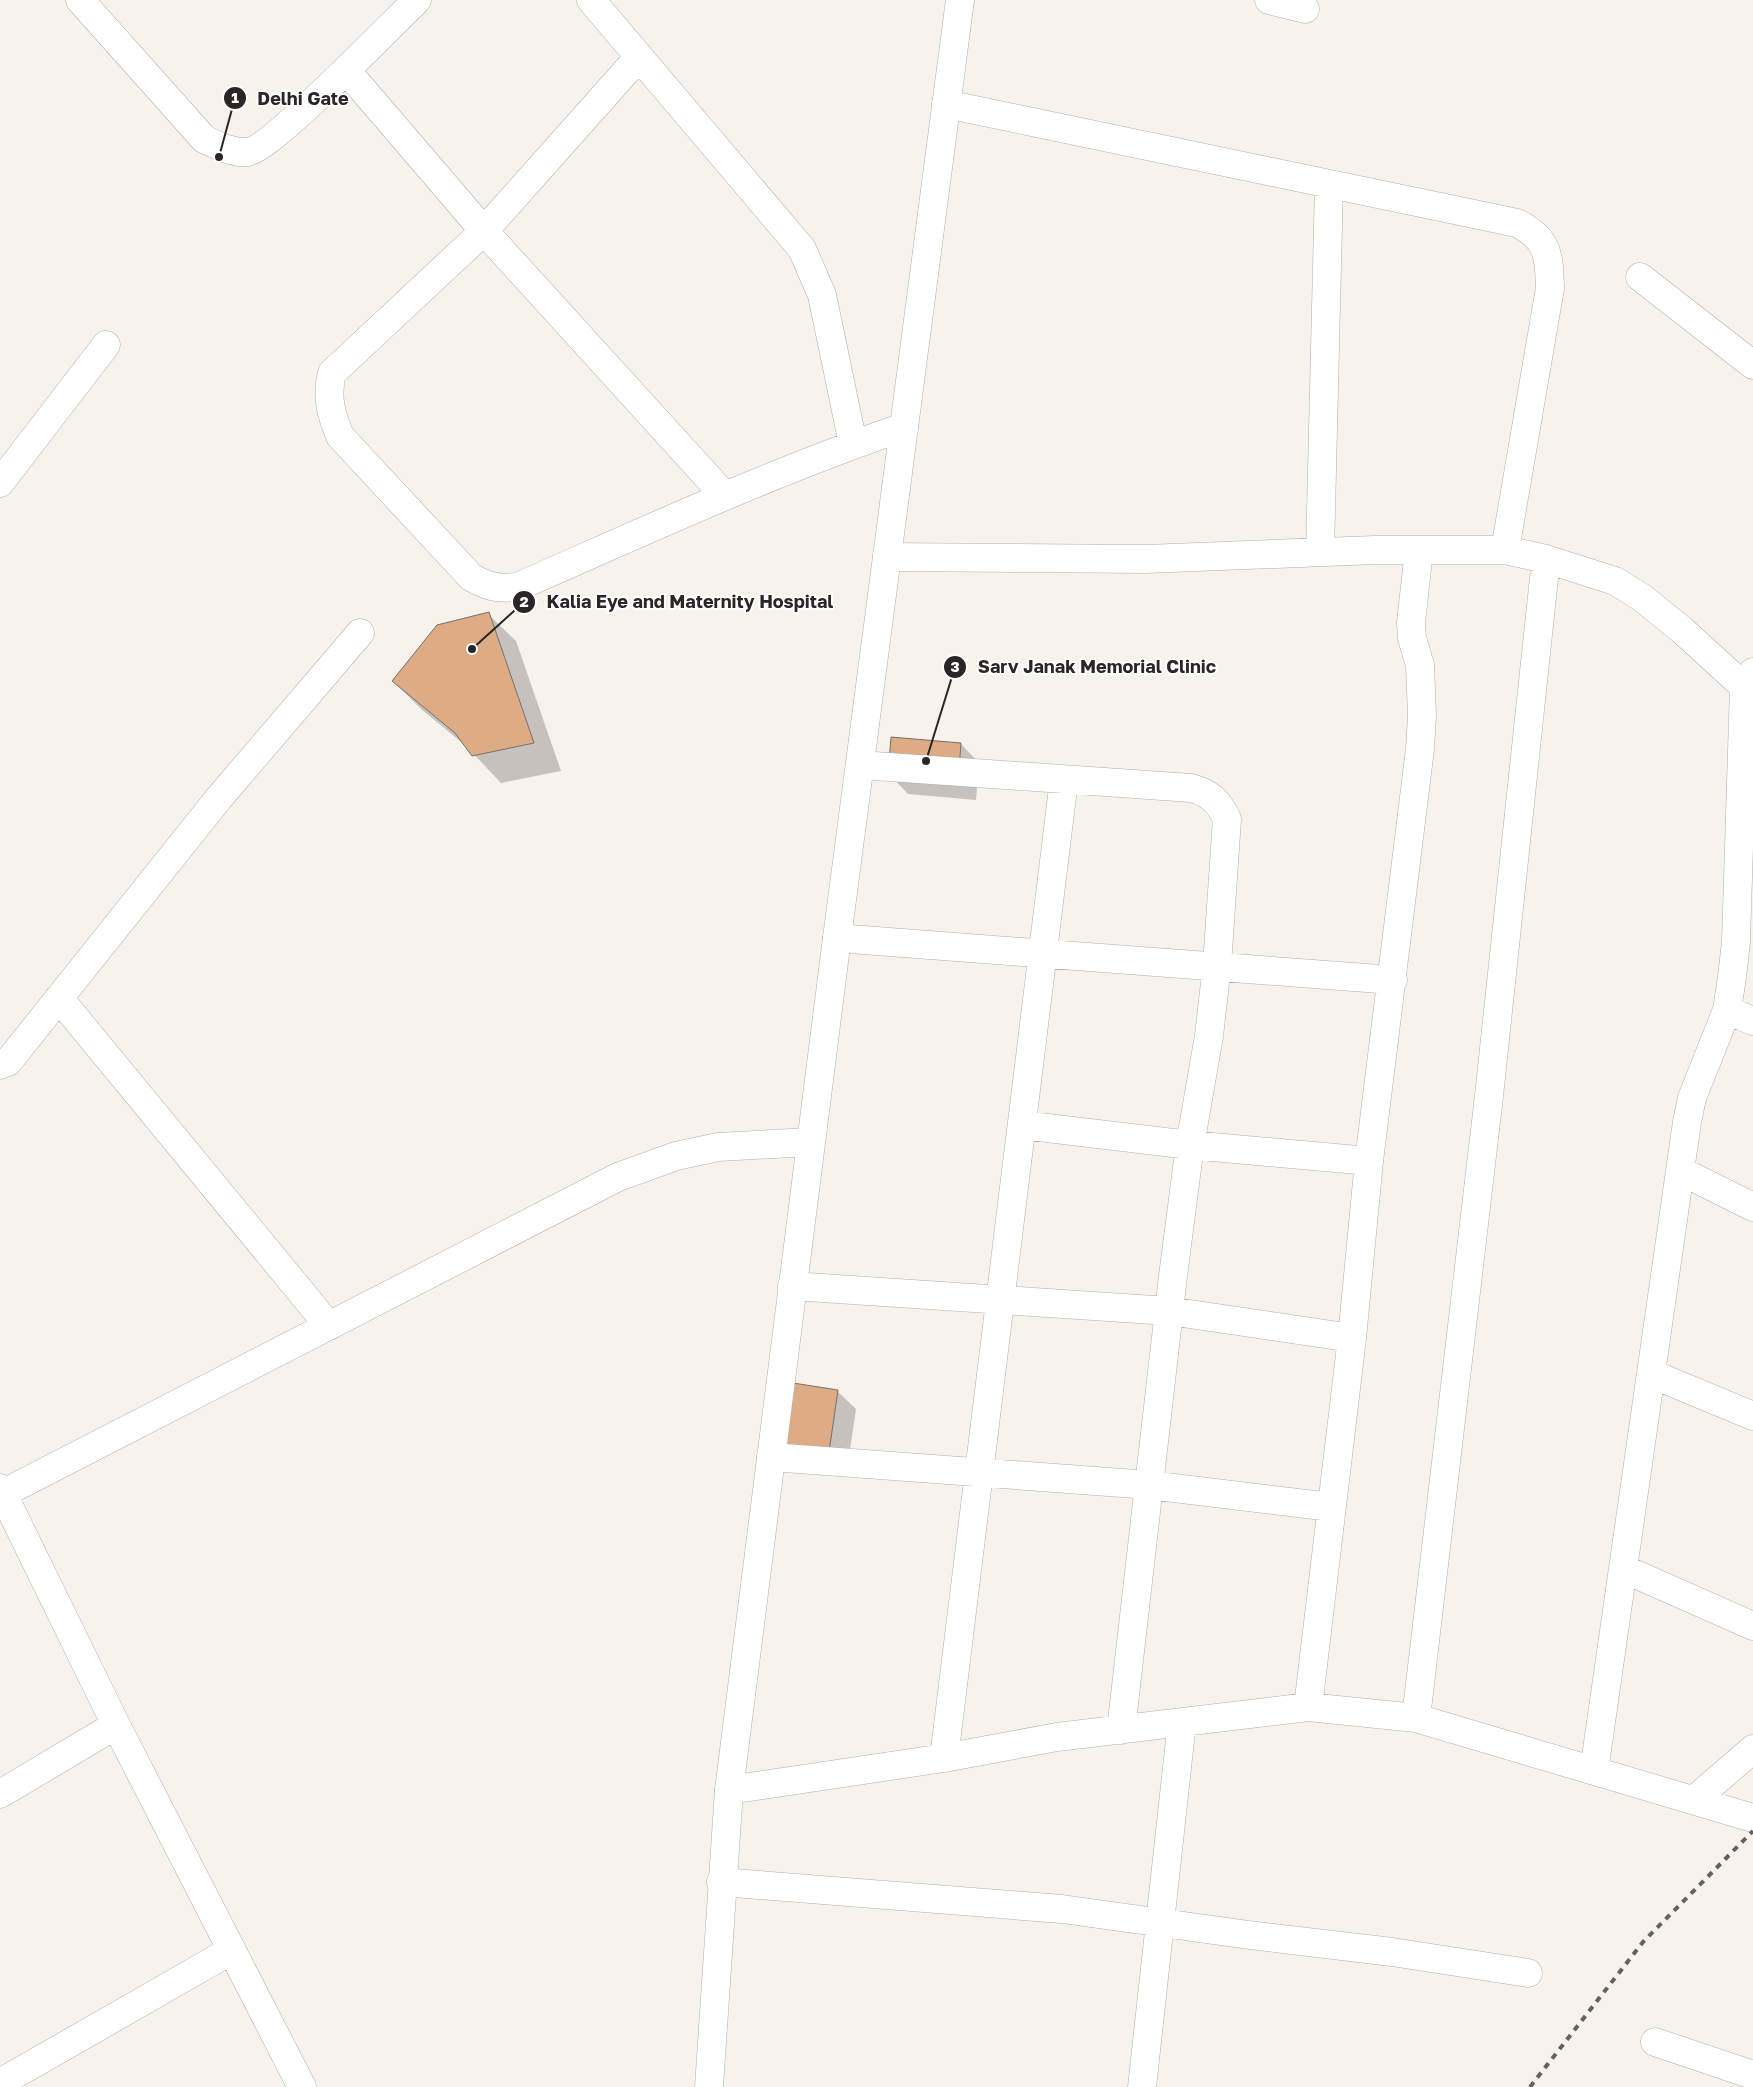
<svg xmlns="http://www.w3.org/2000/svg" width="1753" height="2087" font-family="'Golos Text',sans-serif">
  <rect width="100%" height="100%" fill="#f8f2ed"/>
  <path fill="#0003" d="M488,614L516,641L561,771L501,783L466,746L421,709L393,681Z
    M961,744L979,763L976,800L908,794L890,775Z
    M837,1391L856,1409L846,1477L803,1470Z"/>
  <path fill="#ddac84" stroke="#76706c" d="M489,612L534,743L472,756L455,733L392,681L437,625Z
    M891,737L961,743L958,782L888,775Z
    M793,1383L838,1390L828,1459L783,1452Z"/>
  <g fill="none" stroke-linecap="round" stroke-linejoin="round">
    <g stroke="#b4aeaa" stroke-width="29">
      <path id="minor" d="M80,0L204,139C217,145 231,153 247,152C270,150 393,23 417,0
        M591,0L802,249L822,295L853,444
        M1269,0L1305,9
        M638,58L484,231L332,373C326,397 331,414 340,436L471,577C488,587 498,589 517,587C645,531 772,472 904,427
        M346,70L484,231L725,496
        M946,104L1517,223C1549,239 1549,256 1550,288L1505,550
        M1640,277L1753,365
        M0,483L106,345
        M1320,552L1329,185
        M887,557L1146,559L1375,550H1505L1546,559L1615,581L1641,597L1682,630L1753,695
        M860,765L1191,788C1210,793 1219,802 1227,819L1217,965L1209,1036L1190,1145L1173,1276L1121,1730
        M837,938L1393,980
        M59,998L329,1326
        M1727,1010L1753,1021
        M0,1065L8,1062L219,798L360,633
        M1022,1125L1190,1145L1369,1161
        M1681,1171L1753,1207
        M792,1286L1169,1311L1352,1338
        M1652,1374L1753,1416
        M771,1457L1149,1485L1331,1507
        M0,1488L116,1725L302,2087
        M0,1495L618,1177L676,1156L718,1147L810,1142
        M1624,1569L1753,1626
        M1308,1707L1352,1338L1369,1161L1420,749L1422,716L1420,665L1412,638L1411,623L1419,550
        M1416,1718L1489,1096L1546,559
        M944,1758L1064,780
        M1594,1771L1687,1122L1692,1098L1727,1010L1732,977L1736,942L1744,688L1753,672
        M729,1790L944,1758L1057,1737L1308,1707L1416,1718L1753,1818
        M0,1794L116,1725
        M1694,1800L1753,1749
        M721,1882L1062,1909L1249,1935L1392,1952L1528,1973
        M1655,2042L1753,2075
        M0,2083L232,1950
        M1142,2087L1182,1722"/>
    </g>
    <g stroke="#b4aeaa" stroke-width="29">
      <path id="major" d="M709,2087L729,1790L837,938L960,0"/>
    </g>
    <use href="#minor" stroke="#fff" stroke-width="28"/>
    <use href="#major" stroke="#fff" stroke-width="28"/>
    <path stroke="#65615f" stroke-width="4" stroke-dasharray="6 6" stroke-linecap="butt" d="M1530,2087L1643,1942L1753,1831"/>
  </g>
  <path fill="none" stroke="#292625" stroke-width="2" d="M219 157L235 98M472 649L524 602M926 761L955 667"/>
  <g fill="#292625" stroke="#fff" stroke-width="2">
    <circle cx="219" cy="157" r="5"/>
    <circle cx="472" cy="649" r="5"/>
    <circle cx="926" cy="761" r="5"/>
    <circle cx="235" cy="98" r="12"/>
    <circle cx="524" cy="602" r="12"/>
    <circle cx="955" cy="667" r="12"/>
  </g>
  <g font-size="15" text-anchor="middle" font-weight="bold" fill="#fff">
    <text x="235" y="103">1</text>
    <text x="524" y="607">2</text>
    <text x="955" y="672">3</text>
  </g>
  <g font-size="18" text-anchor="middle" font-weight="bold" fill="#292625" stroke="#fff" stroke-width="4" stroke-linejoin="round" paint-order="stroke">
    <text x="303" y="105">Delhi Gate</text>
    <text x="690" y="608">Kalia Eye and Maternity Hospital</text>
    <text x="1097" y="673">Sarv Janak Memorial Clinic</text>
  </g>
</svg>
